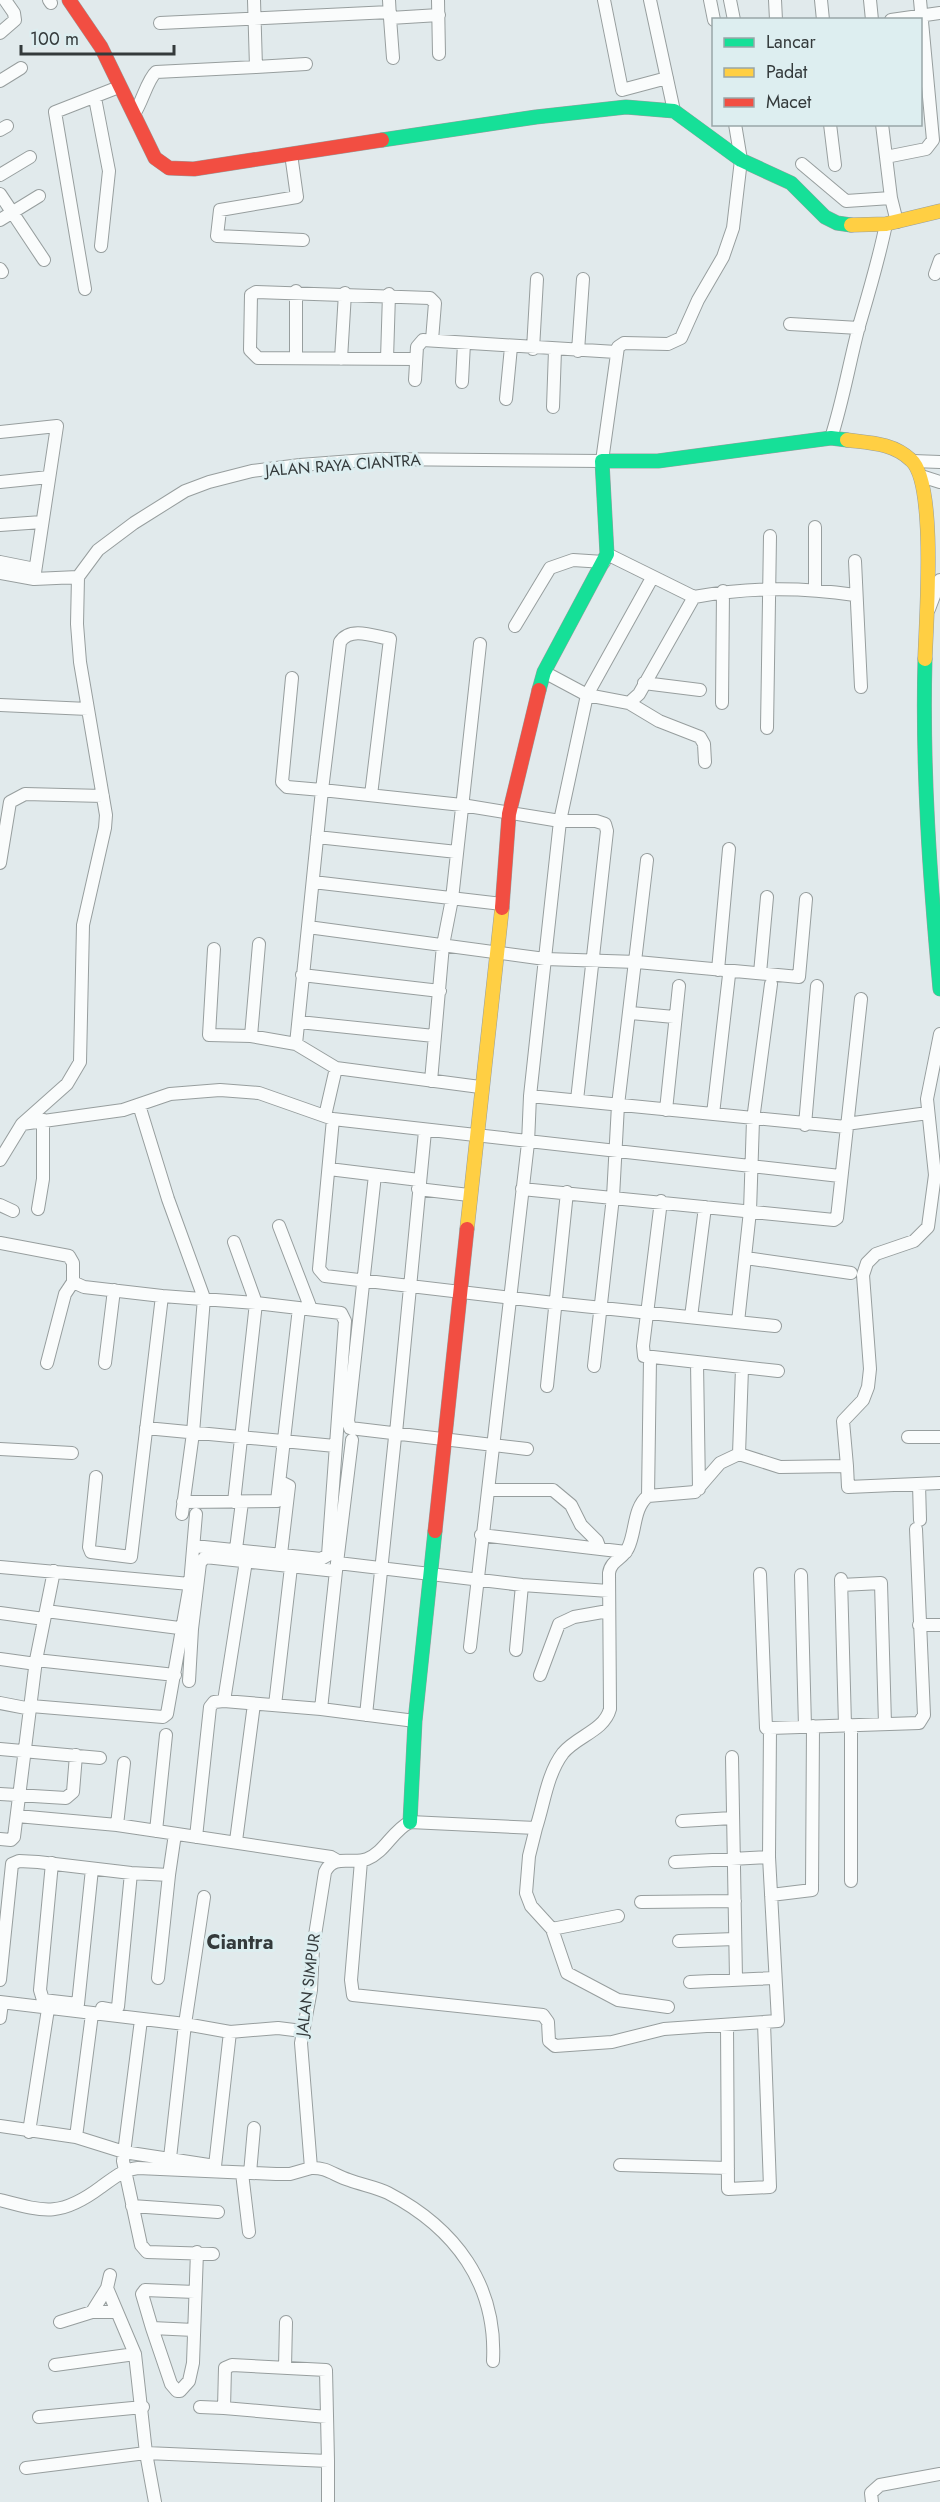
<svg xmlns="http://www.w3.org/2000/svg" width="940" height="2502" font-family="Jost,sans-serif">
  <rect width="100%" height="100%" fill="#e1eaec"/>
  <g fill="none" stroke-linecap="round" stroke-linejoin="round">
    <g stroke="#979e9e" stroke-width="14">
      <path id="street" d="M49,0L51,3
        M389,0L390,18L439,15
        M438,0L439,54
        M604,0L622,90L667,78
        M650,0L674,111
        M710,0L714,20
        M730,0L734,20
        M775,0L776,20
        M821,0L823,20
        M870,0L872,20
        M390,18L393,58
        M891,20L940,13
        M160,23L390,12
        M0,33L15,20L14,13L5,0
        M256,67L306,64
        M0,81L21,68
        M95,98L109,171L101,246
        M134,114C142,103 147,80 156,72L256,67L254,0
        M830,124L835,165
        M882,124L891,198L897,222
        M0,130L7,126
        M291,154L297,197L220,210L217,236L303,240
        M886,157L926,149L933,140L920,0
        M802,164L846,201L891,198
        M0,175L30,157
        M0,194L44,260
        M0,220L39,196
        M0,269L2,272
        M935,274L940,260
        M85,289L55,112L119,87
        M790,324L859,328
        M533,349L537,279
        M578,351L583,279
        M296,358V291
        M341,359L345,293
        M387,359L389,294
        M416,359L258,358L250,350L251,295L256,292L430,298L435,303L432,340
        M415,380L417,347L423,340L616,352
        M462,382L464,343
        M506,399L511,347
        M553,407L555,350
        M0,432L57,426L34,579
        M831,438C843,401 849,364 859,326C869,292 879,259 886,224
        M913,461L940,462
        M921,476L940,482
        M0,482L49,477
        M0,525L42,522
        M815,527V589
        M607,554L694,597
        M855,561L861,687
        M0,562L35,569
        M0,573L34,579L78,577
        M929,609L940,580
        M515,626L550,568L573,560L604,562
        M544,672L587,695L629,703L639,694L694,597C748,587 801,587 855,595
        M292,678L282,782L287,787L322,790L340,642C350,626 374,636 390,639L371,795
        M644,683L700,690
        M629,703L659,721L700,737L704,744L705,762
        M722,703L723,591
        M0,705L88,709
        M767,728L770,536
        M317,837L457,852
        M0,863L10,802L25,794L103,796
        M313,882L502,904
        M308,927L545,959L637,962L799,977L806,899
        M214,949L209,1035L251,1036L296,1044L336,1068L480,1087
        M718,970L729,849
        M760,973L767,897
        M302,975L440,991
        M631,1013L674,1017
        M299,1022L434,1036
        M251,1036L259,944
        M296,1044L322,790L462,805L560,821H596L605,824L607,831L577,1100
        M431,1081L443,945L452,899L480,644
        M530,1096L846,1127
        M139,1105L168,1199L204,1298L193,1433L182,1514
        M666,1110L679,986
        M713,1114L729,975
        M325,1116L336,1068
        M333,1119L319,1269L325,1276L554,1303L775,1326
        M22,1124L123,1110L170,1094L220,1090L259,1093L333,1119L840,1176
        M846,1124L928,1113
        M805,1125L817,986
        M0,1160L22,1124L67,1084L80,1062L83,925L105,828L106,815L80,662L77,624L78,577L98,550L134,523L185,491L209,482L252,471L300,465L379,459L602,461L618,347L624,343L668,344L681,338L698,300L723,257L733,228L741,160L735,124
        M329,1169L419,1180
        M375,1175L348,1421L350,1428L527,1449
        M418,1189L469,1195
        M522,1189L834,1220L837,1218L861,999
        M661,1201L643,1346L644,1356L778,1371
        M0,1205L13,1211
        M38,1209L43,1179V1120
        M279,1226L311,1309
        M234,1242L256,1303L234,1502
        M0,1243L69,1256L73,1263V1282L84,1287L162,1296
        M746,1258L851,1273
        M691,1317L705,1207
        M738,1322L750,1211L753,1120L771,984
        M47,1363L65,1294L73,1282
        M105,1363L114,1290
        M697,1363L699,1489
        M594,1366L613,1197L618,1105L647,860
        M547,1386L567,1192
        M146,1428L335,1446
        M396,1433L425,1131
        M908,1437H940
        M0,1449L72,1453
        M739,1454L780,1467L847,1466L843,1421L863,1400L868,1387L870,1369L863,1275L867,1263L876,1254L914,1241L928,1227L935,1175L927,1099L940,1034
        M847,1466L848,1487L940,1483
        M96,1477L89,1547L91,1552L131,1557L162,1296L256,1303L341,1313L345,1321L328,1555L321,1559L194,1546
        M281,1482L289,1486L281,1554
        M919,1484L920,1520
        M488,1490H553L571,1505L581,1525L597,1541L600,1549
        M648,1496L695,1492L720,1463L739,1454L742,1368
        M183,1502L277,1501L299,1308
        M481,1535L626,1552
        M236,1549L242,1502
        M246,1561L224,1701L321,1709L415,1721
        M338,1563L522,1585L609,1591
        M0,1567L190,1584
        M760,1574L766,1728H770
        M801,1575L805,1727
        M841,1579L845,1725
        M841,1585L881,1583L885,1724
        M46,1611L187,1629
        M0,1613L44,1619
        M919,1625H940
        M470,1647L528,1143L530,1096L560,821L587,695L652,578
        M516,1650L522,1585
        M0,1659L36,1664
        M36,1660L175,1675
        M540,1675L559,1624L574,1617L608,1611
        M189,1681L192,1629L200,1563L205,1557L336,1571L352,1440
        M0,1703L31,1709
        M275,1705L291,1567
        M31,1706L163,1717L167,1714L190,1584L196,1514
        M321,1709L336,1571
        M366,1715L395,1437
        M0,1749L100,1758
        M732,1757L736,1978
        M0,1794L66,1798L73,1792L76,1755
        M17,1816L117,1825L331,1857L338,1861
        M682,1821L732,1818
        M117,1825L124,1763
        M536,1828L529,1856L526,1893L531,1906L552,1929L567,1973L618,2000L668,2007
        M156,1831L166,1735
        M196,1837L210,1707L214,1702L224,1701
        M0,1839L11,1840L14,1837L36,1660L54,1571
        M236,1841L254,1704
        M361,1861L351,1980L353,1995L543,2015L548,2022L549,2041L555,2046L612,2042L664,2029L778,2021L769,1857L770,1728L919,1723L924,1715L916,1529
        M675,1862L769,1857
        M52,1863L40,1990L43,2000L78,2004L92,1869
        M851,1881V1725
        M771,1895L812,1890L813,1726
        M641,1902L735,1901
        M552,1929L618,1916
        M679,1941L735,1939
        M158,1978L169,1875
        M0,1980L12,1864L19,1861L38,1862L131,1873L169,1875L175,1834
        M690,1982L775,1978
        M0,2002L185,2024L230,2032L215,2166L124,2152L76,2137L92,2014
        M102,2008L113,2010L118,2007L131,1873
        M0,2018L2,2003
        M141,2020L123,2161L141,2245L147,2252L213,2254
        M727,2025L728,2189L770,2187L764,2023
        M230,2032L278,2028L302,2031
        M0,2126L76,2137
        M29,2132L48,2009
        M170,2158L185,2024L204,1897
        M620,2165L728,2168
        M311,2168C327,2167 335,2176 349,2180C362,2185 376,2187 388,2193C455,2228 497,2284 493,2361
        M242,2173L249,2232
        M250,2173L254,2128
        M0,2200C45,2212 61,2217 101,2187C114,2178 122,2170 138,2168L276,2174H290L311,2168L301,2043L311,1990L313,1948L325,1872C334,1853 352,1865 367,1859C385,1852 392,1831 410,1822L536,1828C544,1804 547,1774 563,1753C577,1736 604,1731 610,1709L609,1573C611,1560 623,1559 628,1548C636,1532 633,1508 648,1496L650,1359
        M132,2206L218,2212
        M92,2312L107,2288
        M60,2322L92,2312H116
        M152,2328L171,2384L177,2391H180L189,2381L193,2363L197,2252
        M194,2330L152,2328L142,2294L145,2290L195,2292
        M55,2365L135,2354
        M285,2367L286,2322
        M200,2407L224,2408
        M39,2417L143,2407
        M327,2417L224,2408L225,2368L232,2365L326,2370L328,2461
        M26,2468L146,2453L135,2354L107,2288L110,2275
        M155,2502L146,2453L328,2461V2502
        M872,2502L871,2493L880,2485L940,2474"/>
    </g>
    <g stroke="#979e9e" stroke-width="15">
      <path id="fast" d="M382,140L536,117L626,107L674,111L741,160L791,183L825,217L837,223L851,225
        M925,659C922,769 930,879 940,989
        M539,690L544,672L607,554L602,461H658L831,438L847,440
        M410,1822L415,1721L435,1531"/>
    </g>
    <g stroke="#979e9e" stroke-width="15">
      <path id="slow" d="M851,225L886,224L940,211
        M847,440C871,443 893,443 911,460C937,483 926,622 925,659
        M467,1229L502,908"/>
    </g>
    <g stroke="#979e9e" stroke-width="15">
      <path id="jam" d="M69,0L101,47L155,158L169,168L194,169L382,140
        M502,908L509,814L539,690
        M435,1531L467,1229"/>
    </g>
    <use href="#street" stroke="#fafcfc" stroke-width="12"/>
    <use href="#fast" stroke="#16e098" stroke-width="14"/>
    <use href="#slow" stroke="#ffcf43" stroke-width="14"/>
    <use href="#jam" stroke="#f24e42" stroke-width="14"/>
  </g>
  <g text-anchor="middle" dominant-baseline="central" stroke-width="6" stroke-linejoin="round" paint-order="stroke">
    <g font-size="16" fill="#343a3b" stroke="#ddeef0">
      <text transform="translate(343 465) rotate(-4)">JALAN RAYA CIANTRA</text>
      <text transform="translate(308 1985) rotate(-83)">JALAN SIMPUR</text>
    </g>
    <g font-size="20" font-weight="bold" fill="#343a3b" stroke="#ddeef0">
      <text x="240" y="1942">Ciantra</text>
    </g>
  </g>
  <rect x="712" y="18" width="210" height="108" fill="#ddeef0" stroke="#99a6a8" stroke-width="1.5"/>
  <rect x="724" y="38" width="30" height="9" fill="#16e098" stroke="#99a6a8" stroke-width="1.5"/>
  <text x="766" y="48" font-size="18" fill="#343a3b">Lancar</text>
  <rect x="724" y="68" width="30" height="9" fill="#ffcf43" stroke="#99a6a8" stroke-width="1.5"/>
  <text x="766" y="78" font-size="18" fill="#343a3b">Padat</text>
  <rect x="724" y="98" width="30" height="9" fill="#f24e42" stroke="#99a6a8" stroke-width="1.5"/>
  <text x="766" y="108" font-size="18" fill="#343a3b">Macet</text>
  <path d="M21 45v9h153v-9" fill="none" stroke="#343a3b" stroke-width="3"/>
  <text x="30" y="45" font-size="18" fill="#343a3b" stroke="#ddeef0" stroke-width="4.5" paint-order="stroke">100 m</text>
</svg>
